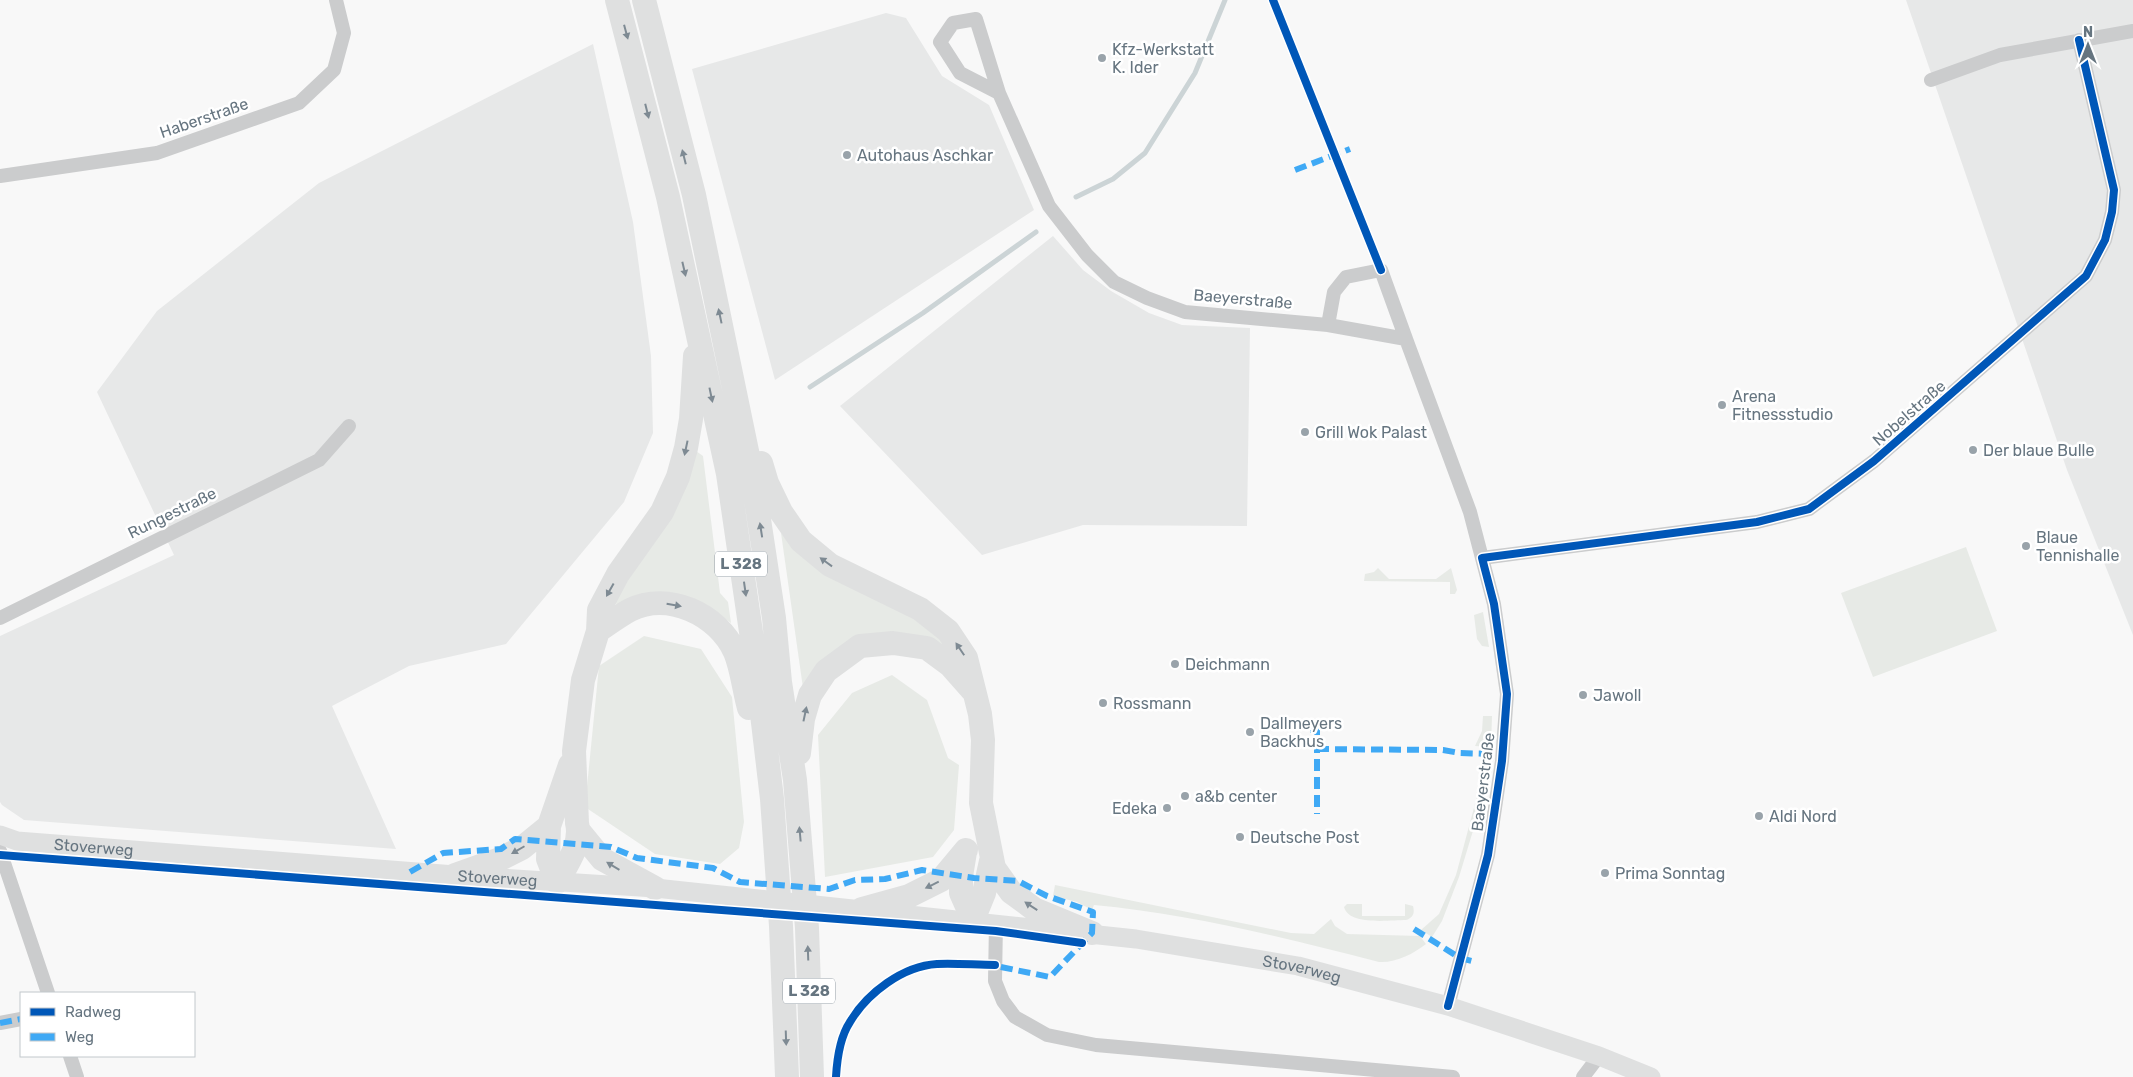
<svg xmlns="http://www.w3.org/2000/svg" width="2133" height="1077" font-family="Rubik,sans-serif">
  <rect width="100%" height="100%" fill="#f8f8f8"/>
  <path fill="#e7e8e8" d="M1906,0H2133V635L2067,470Z
    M886,13L906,18L942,76L989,105L1034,210L775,380L692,69Z
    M593,44L633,222L651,356L653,433L624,502L506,644L409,666L332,706L396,849L24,820L2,805L0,802V636L174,555L97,392L157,311L319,183Z
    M1053,236L1083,270L1111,291L1149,313L1182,325L1250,328L1247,526L1083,525L982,555L840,406Z"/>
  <path fill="#e7eae6" d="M696,451L703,456L720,593L728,602L731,623L719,615L619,606L614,602Z
    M781,533L801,556L896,605L954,650L896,633L803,688Z
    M1966,547L1997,631L1873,677L1841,593Z
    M1378,568L1389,579H1436L1451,568L1457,590L1455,594H1450V582L1364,581L1365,574L1374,572Z
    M1483,612L1489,647L1482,646L1477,639L1474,615Z
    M644,636L701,649L732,697L744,822L739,848L720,864L655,854L585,807L599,666Z
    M892,675L927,700L948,758L959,765L954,830L933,857L825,877L818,735L852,693Z
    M1483,716H1492L1491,747L1475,746L1482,731Z
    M1484,759H1489L1482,801L1459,877L1442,921L1432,937L1421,930L1439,914L1456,875L1479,789Z
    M1055,885L1291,933L1314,934L1331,919L1335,926L1347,934L1420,936L1426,944C1413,954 1396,963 1379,962C1286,938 1190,914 1094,905L1092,910L1077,902L1053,896Z
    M1347,904H1362V916H1405V904L1413,906C1415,913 1413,918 1406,920C1390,920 1349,926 1344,907Z"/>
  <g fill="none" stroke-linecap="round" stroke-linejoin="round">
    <path stroke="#ccd4d6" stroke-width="5" d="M1076,197L1113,179L1145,153L1195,73L1225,0
      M810,387L923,313L1036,232"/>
    <path stroke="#cbcccd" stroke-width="14" d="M1931,80L2000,55L2133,31
      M999,93L960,73L940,42L953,23L976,19L999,93L1049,206L1087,255L1114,282L1147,298L1185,312L1328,325L1406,339L1470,512L1494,604L1507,694L1502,761L1488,855L1448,1006
      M0,176L157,153L299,103L334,70L344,33L336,0
      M1328,325L1334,292L1346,277L1381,270L1406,339
      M1482,558L1757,522L1809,509L1874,461L2086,276L2105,240L2112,212L2114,190L2079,40
      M0,618L319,460L349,426
      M0,851L48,993
      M996,922L995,981L1003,1001L1015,1017L1047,1035L1096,1045L1453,1077
      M0,1023L21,1019
      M70,1056L77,1077
      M1583,1077L1599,1056"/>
    <path stroke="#dfe0e0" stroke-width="19" id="s1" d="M0,835L17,841L455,875L655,888L1136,939L1298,966L1448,1006L1599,1056L1651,1077"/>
    <path stroke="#dfe0e0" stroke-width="24" d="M617,0L668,197L728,474L758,680L772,799L781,926L787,1077
      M644,0L694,195L753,480L774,618L780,682L795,780L807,928L812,1077
      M761,463L767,483L781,512L801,541L830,565L920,609L948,631L966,658L980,714L983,740L981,803L994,868L1011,892L1034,909L1092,933
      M598,631C608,624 619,616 630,610C668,591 718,614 735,652C742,669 744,690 749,708
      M799,753L803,719L810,695L826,671L860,646L893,643L927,648L950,665L973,691
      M549,826L548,859L557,882
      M579,831L602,859L655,888
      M965,852L961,876V893L973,920
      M455,875L500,859L522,848L549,826L570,765
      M557,882C567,864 582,844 577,823L574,751L583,680L598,631L599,610L618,574L662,512L678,477L686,448L691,419L695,356
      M862,909L909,896L941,880L966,850
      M973,920L984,893L991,861"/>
    <path stroke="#3fa9f5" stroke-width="6" stroke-dasharray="12 6" stroke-linecap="butt" d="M1295,170L1350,149
      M1310,730H1317V814
      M1317,749L1443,750L1460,753L1493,754
      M410,872L443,853L501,849L515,839L611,847L637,858L713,868L740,882L829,889L855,880L885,879L922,870L974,878L1018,881L1047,896L1093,912L1092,933L1050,977L991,965
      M1414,929L1460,958L1476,962
      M0,1023L21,1019"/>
    <g stroke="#fff" stroke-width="11">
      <path id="cycleway" d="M1273,0L1381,270
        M0,855L996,931L1082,943
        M1448,1006L1488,855L1502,761L1507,694L1494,604L1482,558L1757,522L1809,509L1874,461L2086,276L2105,240L2112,212L2114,190L2079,40
        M836,1077C837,1059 840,1037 850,1022C867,993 903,966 937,964C956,963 976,965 995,965"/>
    </g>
    <use href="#cycleway" stroke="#0057b8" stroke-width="8"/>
  </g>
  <defs><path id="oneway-solid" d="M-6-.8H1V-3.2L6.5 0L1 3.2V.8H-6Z" transform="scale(1.25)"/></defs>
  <g fill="#7e8a93">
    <use href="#oneway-solid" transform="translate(626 32) rotate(75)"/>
    <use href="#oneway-solid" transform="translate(647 111) rotate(76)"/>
    <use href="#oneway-solid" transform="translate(684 157) rotate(-104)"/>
    <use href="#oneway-solid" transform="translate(684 269) rotate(77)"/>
    <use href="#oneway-solid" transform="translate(720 316) rotate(-102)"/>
    <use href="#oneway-solid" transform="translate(711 395) rotate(78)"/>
    <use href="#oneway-solid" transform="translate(686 448) rotate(102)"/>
    <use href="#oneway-solid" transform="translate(761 530) rotate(-99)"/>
    <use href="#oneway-solid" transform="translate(826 562) rotate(-144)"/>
    <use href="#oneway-solid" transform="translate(745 589) rotate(82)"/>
    <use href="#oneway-solid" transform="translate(610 590) rotate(119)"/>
    <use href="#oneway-solid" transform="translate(674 605) rotate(10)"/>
    <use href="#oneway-solid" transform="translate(960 649) rotate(-124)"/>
    <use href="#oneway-solid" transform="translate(805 714) rotate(-78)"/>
    <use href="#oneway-solid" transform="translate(800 834) rotate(-95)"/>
    <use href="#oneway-solid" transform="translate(518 850) rotate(150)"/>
    <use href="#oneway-solid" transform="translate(613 866) rotate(-149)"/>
    <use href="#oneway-solid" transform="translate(932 885) rotate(154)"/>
    <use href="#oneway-solid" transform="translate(1031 906) rotate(-147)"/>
    <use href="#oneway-solid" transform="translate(808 953) rotate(-92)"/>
    <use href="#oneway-solid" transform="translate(786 1038) rotate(88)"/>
  </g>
  <g fill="#99a3aa" stroke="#fff" stroke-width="2">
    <circle cx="1102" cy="58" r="5"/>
    <circle cx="847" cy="155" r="5"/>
    <circle cx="1722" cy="405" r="5"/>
    <circle cx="1305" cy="432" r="5"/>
    <circle cx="1973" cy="450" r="5"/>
    <circle cx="2026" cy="546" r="5"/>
    <circle cx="1175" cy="664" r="5"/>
    <circle cx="1583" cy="695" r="5"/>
    <circle cx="1103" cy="703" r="5"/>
    <circle cx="1250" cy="732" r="5"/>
    <circle cx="1185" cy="796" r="5"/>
    <circle cx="1167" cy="808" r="5"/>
    <circle cx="1759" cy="816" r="5"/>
    <circle cx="1240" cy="837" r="5"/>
    <circle cx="1605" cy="873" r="5"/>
  </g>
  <g text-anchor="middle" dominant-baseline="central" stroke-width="5" stroke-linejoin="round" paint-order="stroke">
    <g fill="#fff" stroke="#949ea6" stroke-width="1">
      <rect x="715" y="551.5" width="52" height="25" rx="4"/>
      <rect x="783" y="978.5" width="52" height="25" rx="4"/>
    </g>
    <g font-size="15" font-weight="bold" fill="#667580">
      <text x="741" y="564">L 328</text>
      <text x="809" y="991">L 328</text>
    </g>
    <g font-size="16" fill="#667580" stroke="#fff" text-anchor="start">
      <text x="1112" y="49">Kfz-Werkstatt<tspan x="1112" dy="18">K. Ider</tspan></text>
      <text x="857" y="155">Autohaus Aschkar</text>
      <text x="1732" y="396">Arena<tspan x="1732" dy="18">Fitnessstudio</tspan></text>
      <text x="1315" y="432">Grill Wok Palast</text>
      <text x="1983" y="450">Der blaue Bulle</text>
      <text x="2036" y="537">Blaue<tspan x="2036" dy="18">Tennishalle</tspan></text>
      <text x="1185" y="664">Deichmann</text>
      <text x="1593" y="695">Jawoll</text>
      <text x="1113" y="703">Rossmann</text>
      <text x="1260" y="723">Dallmeyers<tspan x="1260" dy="18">Backhus</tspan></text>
      <text x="1195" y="796">a&amp;b center</text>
      <text x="1157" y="808" text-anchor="end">Edeka</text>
      <text x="1769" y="816">Aldi Nord</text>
      <text x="1250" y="837">Deutsche Post</text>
      <text x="1615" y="873">Prima Sonntag</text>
    </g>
    <g font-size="16" fill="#667580" stroke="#fff">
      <text transform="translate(204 118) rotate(-19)">Haberstraße</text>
      <text transform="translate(1243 299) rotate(5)">Baeyerstraße</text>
      <text transform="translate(1909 413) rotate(-41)">Nobelstraße</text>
      <text transform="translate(172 513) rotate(-26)">Rungestraße</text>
      <text transform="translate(1483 782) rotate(-83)">Baeyerstraße</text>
      <text stroke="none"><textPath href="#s1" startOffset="95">Stoverweg</textPath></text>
      <text stroke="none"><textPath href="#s1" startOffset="500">Stoverweg</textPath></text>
      <text stroke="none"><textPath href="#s1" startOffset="1310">Stoverweg</textPath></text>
    </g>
  </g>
  <rect x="20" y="992" width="175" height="65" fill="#ffffff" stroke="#c2c8cc"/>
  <rect x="30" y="1008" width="25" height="8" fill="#0057b8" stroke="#c2c8cc"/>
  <text x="65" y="1017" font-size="15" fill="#667580">Radweg</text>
  <rect x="30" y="1033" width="25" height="8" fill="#3fa9f5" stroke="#c2c8cc"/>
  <text x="65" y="1042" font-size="15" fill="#667580">Weg</text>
  <g transform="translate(2088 45)" stroke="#ffffff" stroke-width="4" paint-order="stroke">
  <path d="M0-4L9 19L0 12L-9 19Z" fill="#667580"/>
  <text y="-8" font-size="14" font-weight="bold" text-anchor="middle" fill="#667580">N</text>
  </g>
</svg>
